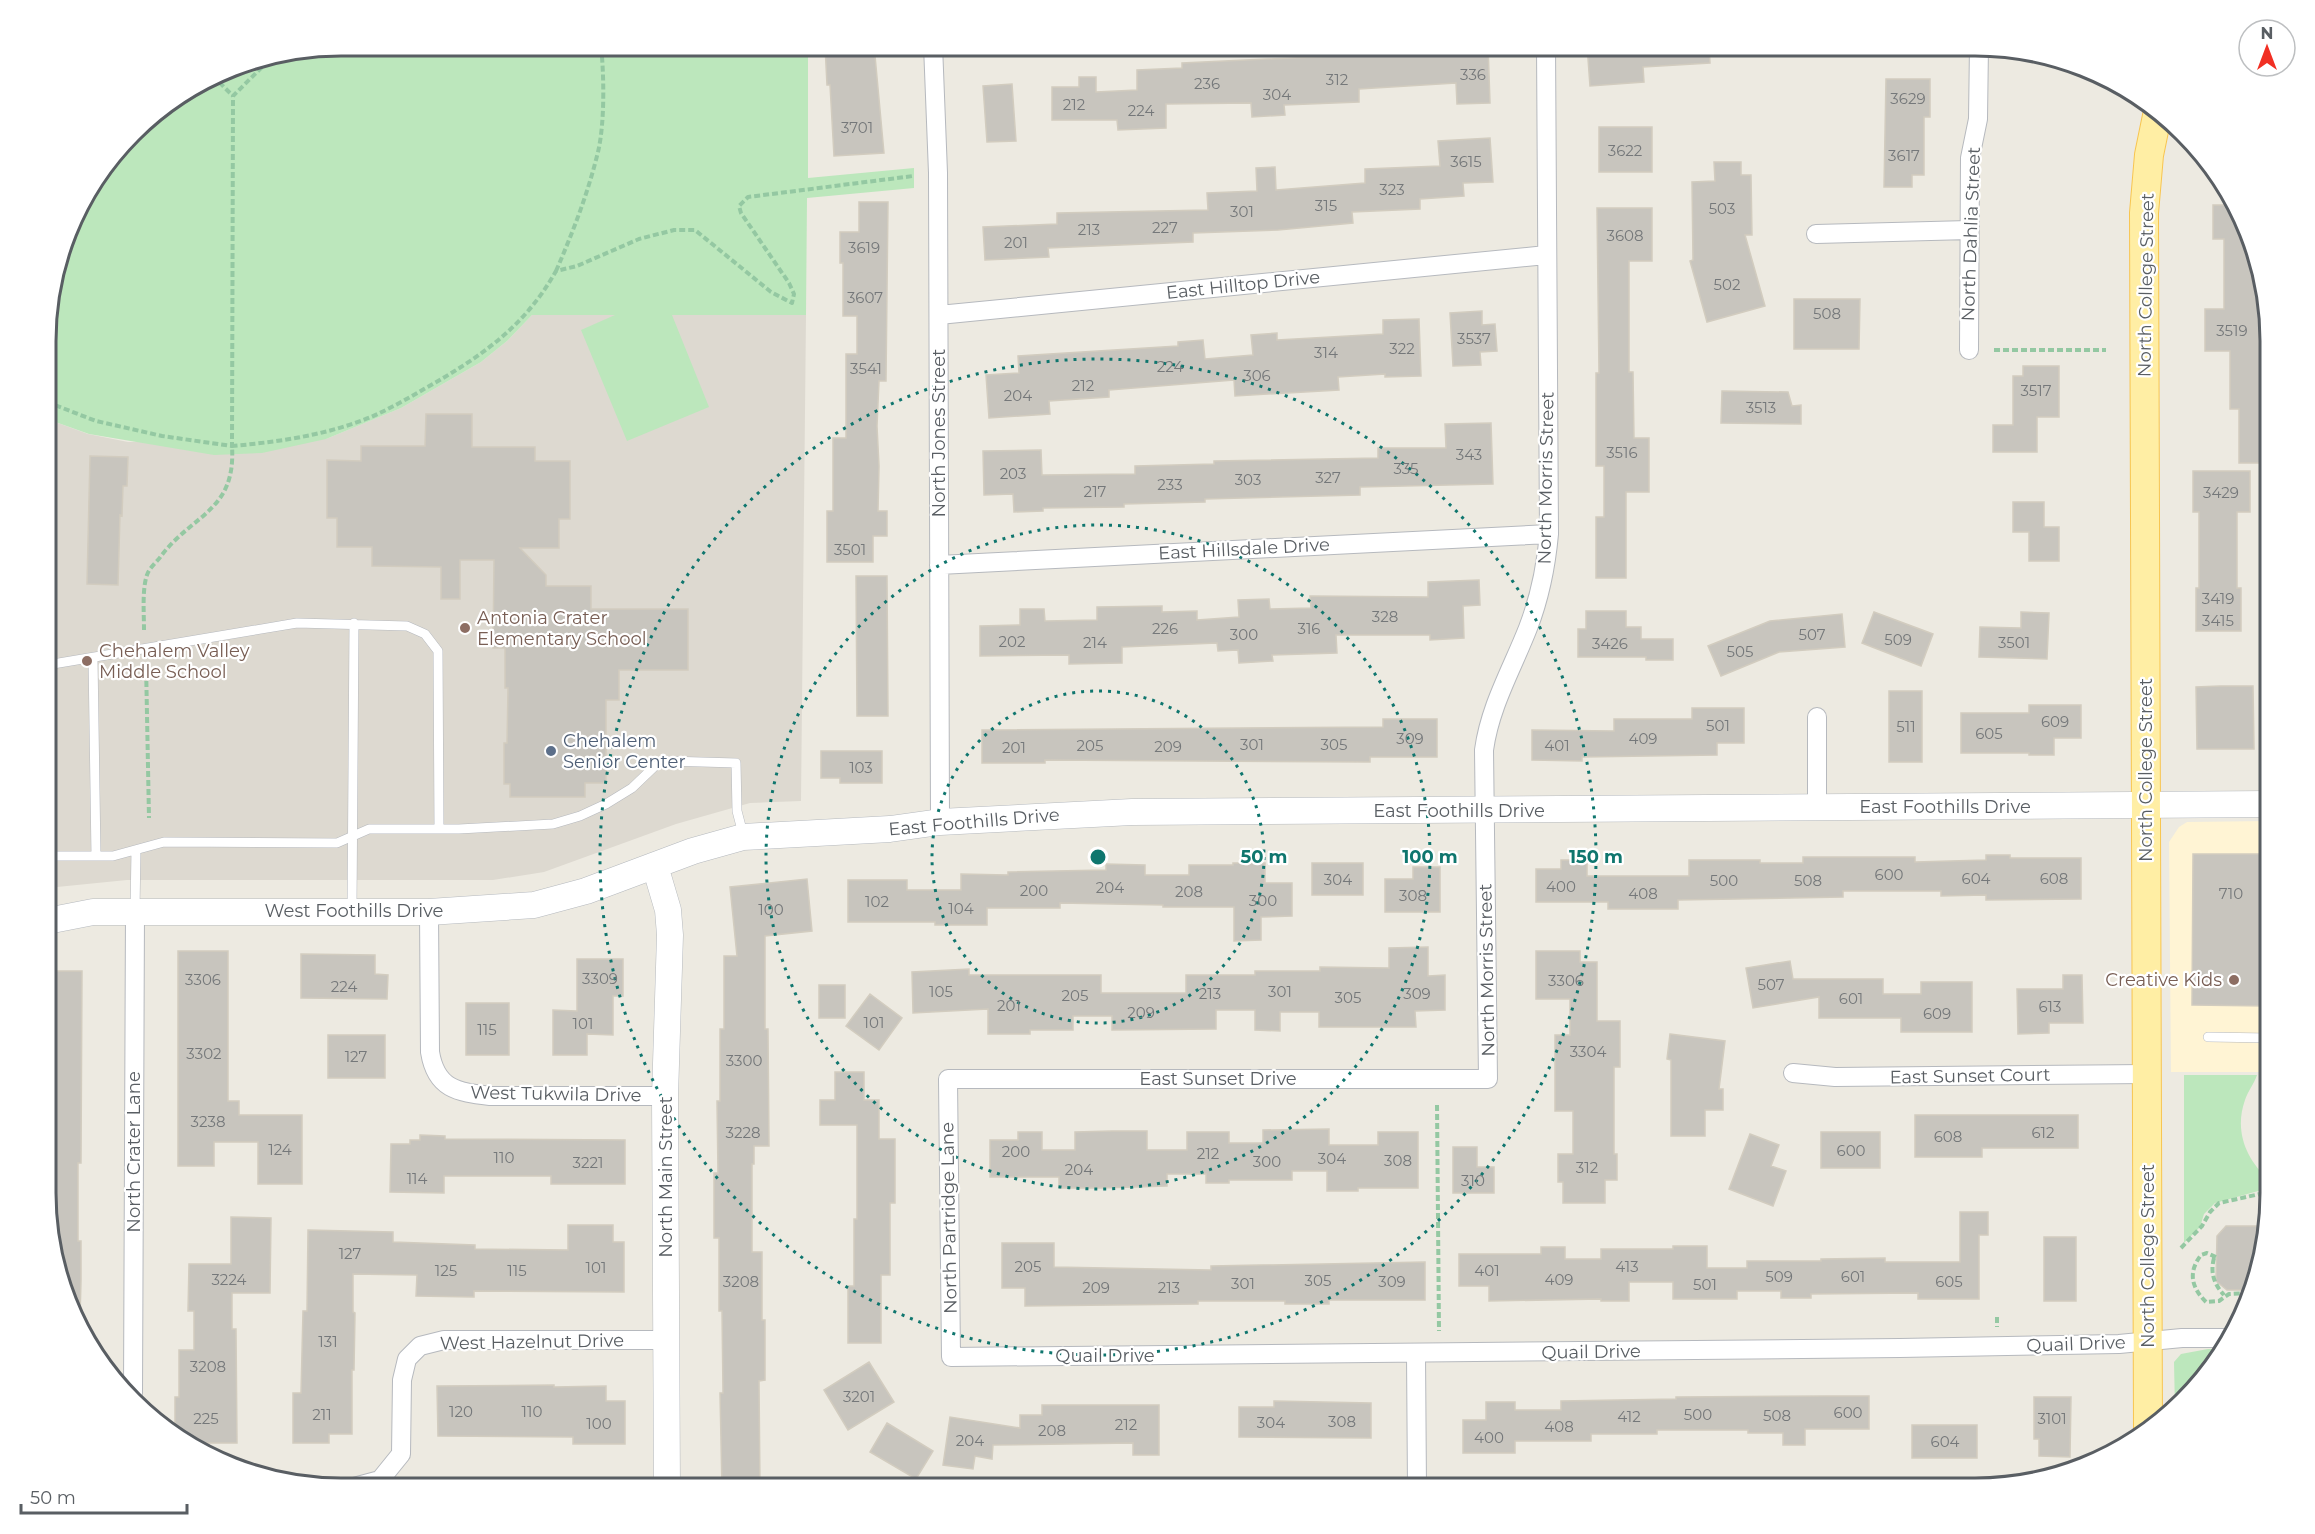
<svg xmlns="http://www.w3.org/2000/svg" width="2315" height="1534" font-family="Montserrat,sans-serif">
  <rect width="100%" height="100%" fill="#edeae1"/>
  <path fill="#fff4d4" d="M2269,821V1072H2171L2169,842L2179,827L2187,822Z"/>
  <path fill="#ddd9d0" d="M532,315H806L801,801L750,803L676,824L544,872L493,880H127L47,888V419L88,434L128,442L326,439L401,408L481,362L507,341Z"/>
  <path fill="#bce7bc" d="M340,45H808V178L914,168V188L807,198L806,315H672L709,407L627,441L581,330L615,315H532L507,341L481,362L401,408L326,439L262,453L214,455L89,434L47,419V302L76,209L145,118L227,67Z
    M2184,1075H2257C2254,1084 2248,1091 2245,1100C2234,1131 2246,1159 2269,1180V1188L2215,1203L2204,1214L2200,1227L2184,1243Z
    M2208,1349H2224L2220,1358L2175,1410L2174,1362L2181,1354Z"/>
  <path fill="#c8c5be" stroke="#d2ccbf" stroke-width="1.5" d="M825,45H874L884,153L834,156L830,85H827Z
    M1420,45H1488L1490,103L1457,104L1456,83L1359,89V102L1284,105L1285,115L1252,117L1251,103L1166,104V128L1118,130L1117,120H1052V87H1079V77H1096V92L1137,90V70L1182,68V63L1378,54V48Z
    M1587,45H1709L1710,63L1643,67L1644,82L1590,86Z
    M1886,79H1930V117H1924V175H1912V187H1884Z
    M1012,84L1016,141L987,142L983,86Z
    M1599,127H1652V172H1599Z
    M1490,138L1493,182L1463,183L1464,196L1420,199V209L1352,212L1353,223L1278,230L1193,233V242L1048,248L1049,257L985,260L983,227L1057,224V213L1208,210L1207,193L1257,191L1256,168L1275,167L1276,190L1365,183V169L1440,166L1438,141Z
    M1714,162H1741V175H1751L1752,235H1745L1765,306L1707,322L1690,261L1693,260L1692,182L1715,181Z
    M859,202H888L886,381H879L877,426L879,466L878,511H887V536H873V562H827V511H833V438H846V354H857V316H843V263H840V232H859Z
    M2213,205H2236L2257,258L2260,361H2264V423H2269V463H2239V409H2230V351H2205V309H2224V239H2213Z
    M1597,208H1652V261H1629V372H1633L1634,438H1649V492H1626V578H1596V517H1604V466H1596V373H1599Z
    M1794,299H1860L1859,349H1794Z
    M1482,311V325L1495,324L1497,351L1480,352L1481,365L1453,366L1450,313Z
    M1419,319L1421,376L1385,377V374L1338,377L1339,390L1235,396L1234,380L1109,390V397L1049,401L1050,414L989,418L986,375L1019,373L1018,356L1178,346V342L1203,340L1205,359L1253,355L1251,335L1277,333V340L1383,334V320Z
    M2023,366H2059V417H2037V452H1993V425H2013V376H2023Z
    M1722,391L1788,392L1792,406L1801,405V424L1721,423Z
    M426,414H472V447H535V461H570V519H559V548H520L546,575V586H591V609H688V670H619V700H606V783H585V797H510V784H504V743H507L508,688H505V648H493L494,560H460V599H441V567L372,566V547H337V518H327V460L361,461V446H425Z
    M1491,423L1493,484L1360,487V495L1205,499V502L1124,504V507L1043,508V511L1014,512L1013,494L984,495L983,451L1041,450L1042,475L1135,474V466L1214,464V461L1378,458V448H1446L1445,424Z
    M90,456L128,457L127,486H123L122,516L120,515L118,585L87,584Z
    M2193,471H2250V512H2237V588H2241V631H2196V588H2199V512H2193Z
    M2013,502H2044V527H2059V561H2029V532H2013Z
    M856,576H887L888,716H857Z
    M1479,580L1480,605L1463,606L1464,638L1430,640V635H1336L1337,653L1272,655L1273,661L1239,663L1238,650L1218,651L1217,643L1122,647V663L1069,664V655L980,656V626L1020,625V609H1044L1045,621L1097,620V607L1162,606V612L1197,611V620L1239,617L1238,600L1269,599L1270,609L1311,608L1310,596L1428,597V582Z
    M1586,611H1626V627H1641V639H1673V660H1646V657H1578V629H1586Z
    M1874,612L1933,634L1921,666L1862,643Z
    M2021,612L2049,613L2047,659L1979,657L1980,627L2021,628Z
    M1842,614L1845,647L1779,652L1721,676L1708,646L1770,621Z
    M2220,686H2253L2254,749H2197L2196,687Z
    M1889,691H1922V762H1889Z
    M2029,705H2081V738H2054V755H2029V753H1961V713H2029Z
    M1692,708H1744V743H1717V755L1582,757V761L1532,760V730L1614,731V719H1692Z
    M1383,719H1437V757H1370V762L1045,760V763H982V730L1383,727Z
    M821,751H882V783H840V778H821Z
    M2193,854H2269L2267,1006L2192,1005Z
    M1986,855H2010V858H2081V899L1986,900V895L1941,896V891H1843V897L1678,900V909H1608V902H1536V869H1561V860H1587V876H1689V860H1760V863H1803V857H1915V862L1986,860Z
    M1233,863H1265V883H1292V916L1261,917V940L1234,941V907H1163V905L1060,903V908H987V925H935V922H848V880H907V890H961V874L1008,875V872L1106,870V864L1145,865V875H1189V865H1233Z
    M1312,863H1363V895H1312Z
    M1413,867H1440V912H1385V879H1413Z
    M807,879L812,931L765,936V1029H768L769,1146H754V1164H752V1252H762V1320H765V1380L759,1381L760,1489H722L720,1393H723L722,1311H719V1238H714V1173H718L717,1101H720V1029H724V956H737L730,887Z
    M1428,947V976L1445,975V1010L1415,1011L1416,1027H1319V1012H1280V1031L1255,1030V1010H1216V1029L1112,1030V1016H1073V1030H1030V1034H988V1009L913,1013L912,972L969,969V975H1101V993H1186V975H1255V971H1320V967L1389,968V948Z
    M178,951H228V1101H239V1115H302V1184H258V1142H214V1166H178Z
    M1536,951H1580V962H1597V1021H1620V1067H1614V1154H1617V1180H1605V1203H1563V1182H1558V1154H1573V1111H1555V1035H1570V999H1536Z
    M301,954L375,955V974L388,975L387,999L301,998Z
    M577,959H623V996H613V1035L587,1034V1055H553V1010L577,1011Z
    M1790,961L1793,979H1883V994H1921V982H1972V1032H1901V1018H1819V997L1753,1008L1746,968Z
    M47,971H82L81,1163H78V1241H81V1280L80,1318L77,1319L47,1232Z
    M2063,975H2082L2083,1023H2049V1033L2018,1034L2017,989H2063Z
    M819,985H845V1018H819Z
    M870,994L902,1018L879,1050L846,1026Z
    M466,1003H509V1055H466Z
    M1670,1034L1725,1041L1719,1089H1723V1110H1705V1136H1671V1060L1667,1059Z
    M328,1035H385V1078H328Z
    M835,1072H864V1100H879V1139H895V1203H890V1275H881V1343H848V1286H854V1219H857V1125H820V1100H835Z
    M1915,1115H2078V1148H1982V1157H1915Z
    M1329,1129V1145H1378V1132H1418V1188H1358V1191H1327V1171H1292V1180H1229V1183H1206V1174H1167V1186L1100,1188H1059V1177H990V1140H1018V1132H1042V1150H1075V1132L1112,1131H1147V1150H1187V1132H1229V1143H1263V1130Z
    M1821,1132H1880V1168H1821Z
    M1750,1134L1779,1145L1771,1166L1786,1171L1773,1206L1729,1189Z
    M420,1135L445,1136V1139L625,1140V1184H551V1176H444V1193L390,1192L391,1144H410V1140H420Z
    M1453,1147H1477V1167H1494V1193H1453Z
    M1960,1212H1988V1235H1979V1299H1918V1293L1811,1294V1298H1781V1291H1737V1299H1673V1282H1629V1301H1601V1299L1489,1301V1286H1459V1254H1541V1247H1565V1259H1601V1249H1673V1246H1707V1268H1747V1261H1821V1259L1885,1258V1262H1960Z
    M231,1217L271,1218L270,1293H232V1329H236L237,1443H184L175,1438V1397H179V1350H194V1311H188L189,1264H231Z
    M568,1225H613V1242H624V1292L474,1291V1297L416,1296L417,1275L353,1274V1312L355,1313L354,1370H352V1434H329V1443H293V1393H301L303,1311H307L308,1230L393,1232V1242L475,1245V1249L568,1250Z
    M2226,1226H2267L2254,1290H2227L2216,1281L2217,1236Z
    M2044,1237H2076V1301H2044Z
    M1002,1243H1054V1267L1211,1270V1266L1425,1262V1300H1329V1304H1285V1301H1198V1304L1025,1306V1288H1002Z
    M869,1362L894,1402L848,1430L824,1390Z
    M554,1385V1387L606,1386V1401H625V1444H573V1437L438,1436L437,1386Z
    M1826,1396H1869V1429H1805V1445H1783V1433H1748V1430H1657V1434H1591V1441H1515V1453H1463V1420H1486V1402H1515V1410H1561V1401L1676,1399V1397Z
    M2034,1397H2071L2070,1457L2039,1456V1439H2034Z
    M1274,1401L1371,1403V1438L1239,1437V1407H1274Z
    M1042,1405H1159V1455H1133V1443L993,1445L992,1459L975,1456L973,1469L943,1465L950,1417L1020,1428V1415H1042Z
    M887,1423L933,1451L916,1479L870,1452Z
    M1912,1425H1977V1458H1912Z"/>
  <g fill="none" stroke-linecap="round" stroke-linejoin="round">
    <g stroke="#b6b9be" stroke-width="10">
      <path id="lane" d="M2269,518L2265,539V624L2269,631
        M93,658L96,856
        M47,665L297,623L407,626L425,634L438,651L439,829
        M47,856H113L164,842L337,843L369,829H459L553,824L580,816L606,804L632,788L655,766L667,761L736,763L737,811L743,834
        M352,909L354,623
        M135,911L136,850
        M2208,1037L2269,1038"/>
    </g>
    <g stroke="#b6b9be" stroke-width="20">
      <path id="street" d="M933,45L938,173L940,822
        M1546,45L1549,534C1546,567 1540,597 1528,628C1512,669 1490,706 1484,750L1488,1079H948L951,1357L1900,1348L2119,1344L2182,1338H2230
        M1816,234L1969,230
        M939,315L1546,255
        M1969,350L1970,158L1978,119L1979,46
        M939,565L1549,534
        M1817,717V808
        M429,912L430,1052C436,1089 457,1092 490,1096H665
        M1793,1073L1835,1077L2147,1074
        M1416,1354L1417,1489
        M133,1393L135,911
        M326,1487H354L380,1480L401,1454L402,1380L407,1359L420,1346L444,1340H667"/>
    </g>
    <g stroke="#b5b9be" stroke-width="27">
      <path id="secondary" d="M655,866L668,910L670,935L665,1096L667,1489
        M47,921L93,912H429L534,905L586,891L693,851L743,837L890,829L940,822L1132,812L2269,804"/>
    </g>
    <g stroke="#f8c550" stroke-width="30">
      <path id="primary" d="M2148,1431L2144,213L2149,155L2158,111"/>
    </g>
    <path stroke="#94c8a2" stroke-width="4" stroke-dasharray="6 3" stroke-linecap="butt" d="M213,76L233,96
      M556,271C573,232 588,193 598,152C605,122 604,75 601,45
      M1994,350H2106
      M47,402L96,421L162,436L232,446L233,96L270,59
      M144,630C144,614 142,589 147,575C149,568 157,562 161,556C194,513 236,511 232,446C278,442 327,435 371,417C389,409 407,399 424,389C479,358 524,328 556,271L577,266L639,239L674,230H695L771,292L792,303L794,294L789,283L741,213L739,206L748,197L913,176
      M146,663L149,818
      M1437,1105L1439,1331
      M2181,1248L2202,1226L2210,1212L2219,1203L2269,1192
      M2216,1257L2207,1253L2201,1255C2188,1272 2191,1287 2206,1302L2219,1301L2229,1294L2252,1293
      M2214,1258C2210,1273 2214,1284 2224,1295
      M1997,1317V1327"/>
    <use href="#lane" stroke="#fff" stroke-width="9"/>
    <use href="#street" stroke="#fff" stroke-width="18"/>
    <use href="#secondary" stroke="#fff" stroke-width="26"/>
    <use href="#primary" stroke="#ffeea4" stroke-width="28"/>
  </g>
  <g fill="none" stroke="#0f766e" stroke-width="3" stroke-dasharray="3 6">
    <circle cx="1098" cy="857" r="166"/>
    <circle cx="1098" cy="857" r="332"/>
    <circle cx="1098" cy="857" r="498"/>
  </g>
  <g fill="#8d6e63" stroke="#fff" stroke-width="2">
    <circle cx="465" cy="628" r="6"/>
    <circle cx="87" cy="661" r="6"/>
    <circle cx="2234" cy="980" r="6"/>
  </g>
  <circle fill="#5c6f8a" stroke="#fff" stroke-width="2" cx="551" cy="751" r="6"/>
  <g text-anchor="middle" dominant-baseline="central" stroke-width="4.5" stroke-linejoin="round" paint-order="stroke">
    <g font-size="15" fill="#75787a">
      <text x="1473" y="74">336</text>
      <text x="1337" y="79">312</text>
      <text x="1207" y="83">236</text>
      <text x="1277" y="94">304</text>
      <text x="1908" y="98">3629</text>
      <text x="1074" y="104">212</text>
      <text x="1141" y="110">224</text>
      <text x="857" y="127">3701</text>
      <text x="1625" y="150">3622</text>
      <text x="1904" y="155">3617</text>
      <text x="1466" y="161">3615</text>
      <text x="1392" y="189">323</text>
      <text x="1326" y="205">315</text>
      <text x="1722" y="208">503</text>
      <text x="1242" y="211">301</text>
      <text x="1165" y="227">227</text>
      <text x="1089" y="229">213</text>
      <text x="1625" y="235">3608</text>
      <text x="1016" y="242">201</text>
      <text x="864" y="247">3619</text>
      <text x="1727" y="284">502</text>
      <text x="865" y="297">3607</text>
      <text x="1827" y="313">508</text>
      <text x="2232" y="330">3519</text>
      <text x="1474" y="338">3537</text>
      <text x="1402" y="348">322</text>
      <text x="1326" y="352">314</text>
      <text x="1170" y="366">224</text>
      <text x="866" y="368">3541</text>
      <text x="1257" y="375">306</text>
      <text x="1083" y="385">212</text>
      <text x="2036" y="390">3517</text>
      <text x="1018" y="395">204</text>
      <text x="1761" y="407">3513</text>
      <text x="1622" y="452">3516</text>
      <text x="1469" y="454">343</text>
      <text x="1406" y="468">335</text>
      <text x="1013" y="473">203</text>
      <text x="1328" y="477">327</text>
      <text x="1248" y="479">303</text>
      <text x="1170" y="484">233</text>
      <text x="1095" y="491">217</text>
      <text x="2221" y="492">3429</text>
      <text x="850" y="549">3501</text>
      <text x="2218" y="598">3419</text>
      <text x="1385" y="616">328</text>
      <text x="2218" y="620">3415</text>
      <text x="1165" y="628">226</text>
      <text x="1309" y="628">316</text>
      <text x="1244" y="634">300</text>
      <text x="1812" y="634">507</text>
      <text x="1898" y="639">509</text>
      <text x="1012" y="641">202</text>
      <text x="1095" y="642">214</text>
      <text x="2014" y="642">3501</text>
      <text x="1610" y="643">3426</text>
      <text x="1740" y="651">505</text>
      <text x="2055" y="721">609</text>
      <text x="1718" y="725">501</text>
      <text x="1906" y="726">511</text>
      <text x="1989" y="733">605</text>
      <text x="1410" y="738">309</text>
      <text x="1643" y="738">409</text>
      <text x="1252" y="744">301</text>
      <text x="1334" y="744">305</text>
      <text x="1090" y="745">205</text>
      <text x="1557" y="745">401</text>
      <text x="1168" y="746">209</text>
      <text x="1014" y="747">201</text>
      <text x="861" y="767">103</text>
      <text x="1889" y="874">600</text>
      <text x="1976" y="878">604</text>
      <text x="2054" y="878">608</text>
      <text x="1338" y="879">304</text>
      <text x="1724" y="880">500</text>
      <text x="1808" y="880">508</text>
      <text x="1561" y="886">400</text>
      <text x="1110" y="887">204</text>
      <text x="1034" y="890">200</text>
      <text x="1189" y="891">208</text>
      <text x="1643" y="893">408</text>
      <text x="2231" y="893">710</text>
      <text x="1413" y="895">308</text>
      <text x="1263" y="900">300</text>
      <text x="877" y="901">102</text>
      <text x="961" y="908">104</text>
      <text x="771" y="909">100</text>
      <text x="600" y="978">3309</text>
      <text x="203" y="979">3306</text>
      <text x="1566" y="980">3306</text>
      <text x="1771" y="984">507</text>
      <text x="344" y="986">224</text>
      <text x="941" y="991">105</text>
      <text x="1280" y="991">301</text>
      <text x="1210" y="993">213</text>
      <text x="1417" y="993">309</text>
      <text x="1075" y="995">205</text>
      <text x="1348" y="997">305</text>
      <text x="1851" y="998">601</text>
      <text x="1009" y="1005">201</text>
      <text x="2050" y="1006">613</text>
      <text x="1141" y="1012">209</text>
      <text x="1937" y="1013">609</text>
      <text x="874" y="1022">101</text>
      <text x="583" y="1023">101</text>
      <text x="487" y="1029">115</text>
      <text x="1588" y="1051">3304</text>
      <text x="204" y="1053">3302</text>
      <text x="356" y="1056">127</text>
      <text x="744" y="1060">3300</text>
      <text x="208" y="1121">3238</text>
      <text x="743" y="1132">3228</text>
      <text x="2043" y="1132">612</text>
      <text x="1948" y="1136">608</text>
      <text x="280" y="1149">124</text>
      <text x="1851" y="1150">600</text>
      <text x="1016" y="1151">200</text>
      <text x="1208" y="1153">212</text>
      <text x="504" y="1157">110</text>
      <text x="1332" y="1158">304</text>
      <text x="1398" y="1160">308</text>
      <text x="1267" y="1161">300</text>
      <text x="588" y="1162">3221</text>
      <text x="1587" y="1167">312</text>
      <text x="1079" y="1169">204</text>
      <text x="417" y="1178">114</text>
      <text x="1473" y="1180">310</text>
      <text x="350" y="1253">127</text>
      <text x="1028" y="1266">205</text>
      <text x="1627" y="1266">413</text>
      <text x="596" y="1267">101</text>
      <text x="446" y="1270">125</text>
      <text x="517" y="1270">115</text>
      <text x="1487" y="1270">401</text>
      <text x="1779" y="1276">509</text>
      <text x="1853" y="1276">601</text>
      <text x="229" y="1279">3224</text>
      <text x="1559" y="1279">409</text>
      <text x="1318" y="1280">305</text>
      <text x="741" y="1281">3208</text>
      <text x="1392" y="1281">309</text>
      <text x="1949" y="1281">605</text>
      <text x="1243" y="1283">301</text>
      <text x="1705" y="1284">501</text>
      <text x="1096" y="1287">209</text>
      <text x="1169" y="1287">213</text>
      <text x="328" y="1341">131</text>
      <text x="208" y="1366">3208</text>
      <text x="859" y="1396">3201</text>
      <text x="461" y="1411">120</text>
      <text x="532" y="1411">110</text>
      <text x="1848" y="1412">600</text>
      <text x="322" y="1414">211</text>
      <text x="1698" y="1414">500</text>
      <text x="1777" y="1415">508</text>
      <text x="1629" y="1416">412</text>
      <text x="206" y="1418">225</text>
      <text x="2052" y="1418">3101</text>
      <text x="1342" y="1421">308</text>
      <text x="1271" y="1422">304</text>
      <text x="599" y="1423">100</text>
      <text x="1126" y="1424">212</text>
      <text x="1559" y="1426">408</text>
      <text x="1052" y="1430">208</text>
      <text x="1489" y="1437">400</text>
      <text x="970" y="1440">204</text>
      <text x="1945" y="1441">604</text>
    </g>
    <g font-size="18" fill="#595e63" stroke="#fff">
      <text transform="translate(1971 234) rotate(-88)">North Dahlia Street</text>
      <text transform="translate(1243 285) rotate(-6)">East Hilltop Drive</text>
      <text transform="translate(2146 285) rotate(-89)">North College Street</text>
      <text transform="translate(939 433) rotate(-90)">North Jones Street</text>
      <text transform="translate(1546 478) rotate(-89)">North Morris Street</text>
      <text transform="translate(1244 549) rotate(-3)">East Hillsdale Drive</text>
      <text transform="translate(2146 770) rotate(-90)">North College Street</text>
      <text x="1945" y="807">East Foothills Drive</text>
      <text x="1459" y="811">East Foothills Drive</text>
      <text transform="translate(974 822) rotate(-5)">East Foothills Drive</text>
      <text x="354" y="911">West Foothills Drive</text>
      <text transform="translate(1487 970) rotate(-91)">North Morris Street</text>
      <text transform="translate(1970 1076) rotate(-1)">East Sunset Court</text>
      <text x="1218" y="1079">East Sunset Drive</text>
      <text transform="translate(556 1094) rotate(1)">West Tukwila Drive</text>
      <text transform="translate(134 1152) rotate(-90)">North Crater Lane</text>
      <text transform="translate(666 1177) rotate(-90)">North Main Street</text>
      <text transform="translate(949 1218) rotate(-91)">North Partridge Lane</text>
      <text transform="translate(2148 1256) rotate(-90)">North College Street</text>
      <text transform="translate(532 1342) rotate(-1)">West Hazelnut Drive</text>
      <text transform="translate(2076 1344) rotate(-2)">Quail Drive</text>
      <text transform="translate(1591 1352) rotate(-1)">Quail Drive</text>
      <text x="1105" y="1356">Quail Drive</text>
    </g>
    <g font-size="18" fill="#785e54" stroke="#fff" text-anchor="start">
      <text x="477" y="618">Antonia Crater<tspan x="477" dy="21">Elementary School</tspan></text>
      <text x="99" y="651">Chehalem Valley<tspan x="99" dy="21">Middle School</tspan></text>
      <text x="2222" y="980" text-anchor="end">Creative Kids</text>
    </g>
    <g font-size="18" fill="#4e5e75" stroke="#fff" text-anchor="start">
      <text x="563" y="741">Chehalem<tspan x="563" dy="21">Senior Center</tspan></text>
    </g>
  </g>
  <path d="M0 0H2315V1534H0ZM341 56H1975A285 285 0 0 1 2260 341V1193A285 285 0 0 1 1975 1478H341A285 285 0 0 1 56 1193V341A285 285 0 0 1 341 56Z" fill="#fff" fill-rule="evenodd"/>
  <path fill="none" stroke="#595e63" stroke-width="3" d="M341 56H1975A285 285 0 0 1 2260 341V1193A285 285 0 0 1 1975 1478H341A285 285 0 0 1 56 1193V341A285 285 0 0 1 341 56Z"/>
  <circle cx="1098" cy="857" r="9" fill="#0f766e" stroke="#fff" stroke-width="3"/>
  <g font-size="18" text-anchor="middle" font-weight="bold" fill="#0f766e" stroke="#fff" stroke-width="4.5" stroke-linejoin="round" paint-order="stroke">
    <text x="1264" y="863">50 m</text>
    <text x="1430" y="863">100 m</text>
    <text x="1596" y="863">150 m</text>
  </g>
  <g transform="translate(2267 48)"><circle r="28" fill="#ffffff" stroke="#bdbfc1" stroke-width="1.5"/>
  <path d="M0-4.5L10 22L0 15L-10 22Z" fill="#f12f23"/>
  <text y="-9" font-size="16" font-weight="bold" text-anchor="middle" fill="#595e63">N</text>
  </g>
  <path d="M21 1504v9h166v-9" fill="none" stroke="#595e63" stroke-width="3"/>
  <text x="30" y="1504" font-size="18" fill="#595e63" stroke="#ffffff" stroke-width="4.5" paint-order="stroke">50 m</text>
</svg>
